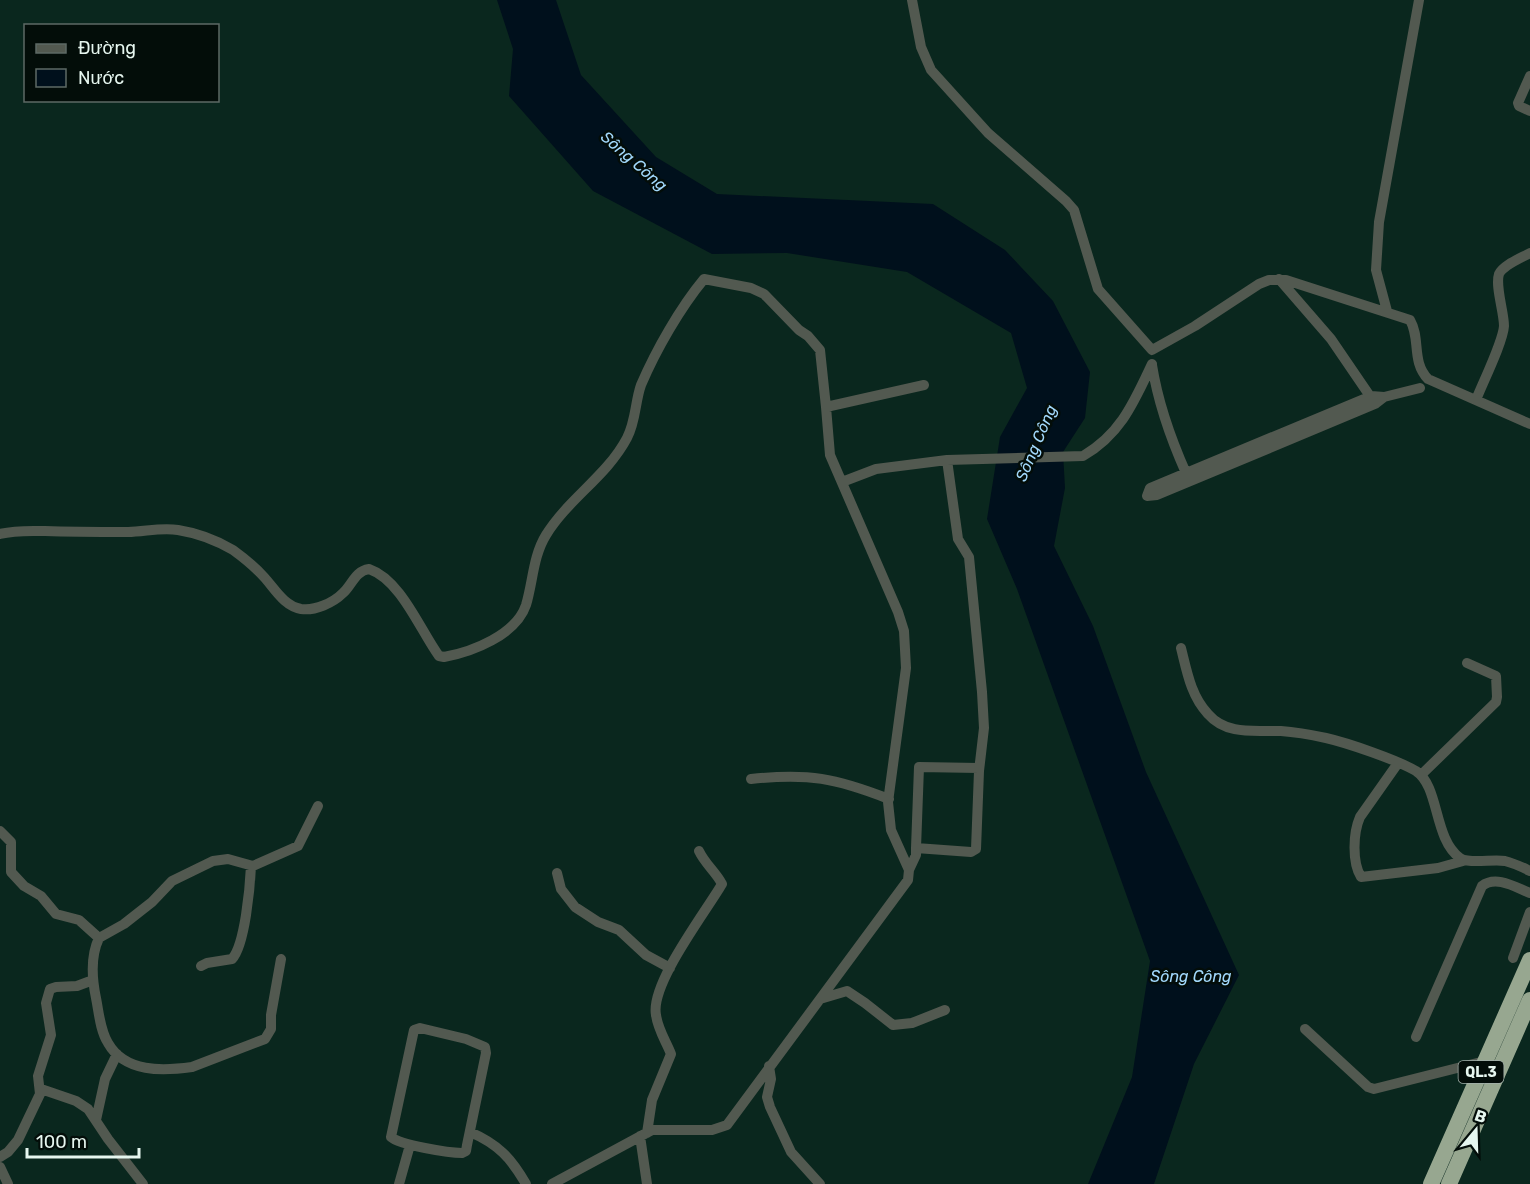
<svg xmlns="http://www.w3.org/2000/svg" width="1530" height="1184" font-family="Rubik,sans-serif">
  <rect width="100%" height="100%" fill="#0a271e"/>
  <path fill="#00101c" d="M497,0H556L581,75L656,157L717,194L933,204L1005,250L1053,301L1090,372L1085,418L1063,452L1065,488L1054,546L1093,626L1146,772L1239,975L1194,1064L1154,1184H1088L1132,1077L1150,961L1017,589L987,519L1000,437L1027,388L1011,333L907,272L787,253L712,254L593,191L509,96L513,49Z"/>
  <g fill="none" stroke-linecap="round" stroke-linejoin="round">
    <path stroke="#525950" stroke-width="10" d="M912,0L921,47L931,70L988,133L1066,201L1074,210L1098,289L1152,350L1195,326L1259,284L1269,280H1286L1410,320C1421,339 1411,361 1428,379L1530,424
      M1530,76L1518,103L1519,106L1530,111
      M1279,279L1331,339L1374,402
      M1387,311L1376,270L1379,222L1419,0
      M1152,365C1158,403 1170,437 1186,473
      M1371,396L1384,397L1375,404L1157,495L1147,496L1150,488Z
      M1384,397L1420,388
      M1476,400C1483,382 1503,342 1504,326C1504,312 1495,286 1499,274C1503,265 1521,258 1530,253
      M947,460L1083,456C1121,434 1134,402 1152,364
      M842,482L876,469L947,460L958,539L969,557L982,692L984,728L979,771L976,849L971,852L916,848V855L909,870
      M0,534C15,530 30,531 45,531C73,532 100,532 128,532C144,532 161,527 178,530C197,533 216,540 233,550C244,558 255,567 264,577C275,589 284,606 301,609C315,611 333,603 343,593C352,585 355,571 369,569C401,580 420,630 439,656L444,657C472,652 516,635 526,605C533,582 533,556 546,535C568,499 607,476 627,438C636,421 635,402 641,385C656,350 680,308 704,279L751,288L764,294L799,330L808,336L820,350L826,407
      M1181,648C1187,672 1191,696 1208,714C1227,736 1256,730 1281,731C1295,732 1312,735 1326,738C1348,743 1397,760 1416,771C1440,787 1433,838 1460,858C1468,864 1493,859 1505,861C1513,863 1522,867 1530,871
      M1398,763L1360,817C1353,833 1352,862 1361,877L1438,868L1463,861
      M1421,775L1496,702L1497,697L1496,676L1467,663
      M751,779C809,773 835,778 889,799
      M0,831L11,842V872L24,886L41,896L56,914L79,920L99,938
      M916,848L919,767L979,768
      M557,873L561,889L575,907L598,922L619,930L646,955L670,968
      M1513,958L1530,912
      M281,959L271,1015V1029L265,1039L192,1067C163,1071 125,1073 108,1043C100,1030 99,1013 96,998C92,979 90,957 99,938L124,924L152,902L172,881L213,861L228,859L253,866L298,846L318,806
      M201,966L207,963L232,959C245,945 250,887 251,866
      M820,999L847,991L865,1003L893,1025L912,1023L945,1010
      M420,1028L466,1039L485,1047L486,1053L467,1145L466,1151L462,1153C449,1153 400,1145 391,1137L414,1030Z
      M1305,1029L1368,1087L1374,1089L1485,1061
      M1416,1037L1482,886C1496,875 1515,887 1530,893
      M769,1066L771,1079L767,1097L770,1107L791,1152L820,1184
      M41,1089L76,1101L88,1109L108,1139L143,1184
      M96,1120L105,1079L117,1054
      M470,1132C498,1144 511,1158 526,1184
      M647,1133L652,1100L671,1054C666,1041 658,1030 656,1015C650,984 705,913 722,884C716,872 705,864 699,851
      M640,1136L647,1184
      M0,1157L8,1152L18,1140L40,1094L38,1076L51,1035L46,1003L50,989L56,987L77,986L93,980
      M0,1167L8,1184
      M399,1184L410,1145
      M552,1184L652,1130H712L727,1125L908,880L909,870L891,830L888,802L906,668L904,631L898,612L830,455L826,407L924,385"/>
    <path stroke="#97a790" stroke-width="16" d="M1431,1184L1530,960
      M1449,1184L1530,1000"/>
  </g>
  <g text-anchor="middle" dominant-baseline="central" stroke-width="5" stroke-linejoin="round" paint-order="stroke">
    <rect fill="#030d09" stroke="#a2b0aa" stroke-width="1.5" x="1458.5" y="1061" width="45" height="22" rx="4.5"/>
    <g font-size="14" font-weight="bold" fill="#e6f6ef">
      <text x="1481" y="1072">QL.3</text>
    </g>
    <g font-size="16" font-style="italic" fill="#a2d8fb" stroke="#030d09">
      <text transform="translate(634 161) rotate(41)">Sông Công</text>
      <text transform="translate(1036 443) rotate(-67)">Sông Công</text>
      <text x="1191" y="976">Sông Công</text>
    </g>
  </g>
  <rect x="24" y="24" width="195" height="78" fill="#030d09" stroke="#5e6a65" stroke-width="1.5"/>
  <rect x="36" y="44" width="30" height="9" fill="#525950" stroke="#5e6a65" stroke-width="1.5"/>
  <text x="78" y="54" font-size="18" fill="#e6f6ef">Đường</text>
  <rect x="36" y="69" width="30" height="18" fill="#00101c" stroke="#5e6a65" stroke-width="1.5"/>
  <text x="78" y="84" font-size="18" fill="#e6f6ef">Nước</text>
  <g transform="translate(1476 1130) rotate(19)" stroke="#030d09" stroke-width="4.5" paint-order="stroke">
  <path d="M0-4.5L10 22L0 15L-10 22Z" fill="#e6f6ef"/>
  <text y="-9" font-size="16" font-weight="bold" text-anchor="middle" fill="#e6f6ef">B</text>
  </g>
  <path d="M27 1148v9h112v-9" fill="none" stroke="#e6f6ef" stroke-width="3"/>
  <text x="36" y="1148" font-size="18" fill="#e6f6ef" stroke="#030d09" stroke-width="4.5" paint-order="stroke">100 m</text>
</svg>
